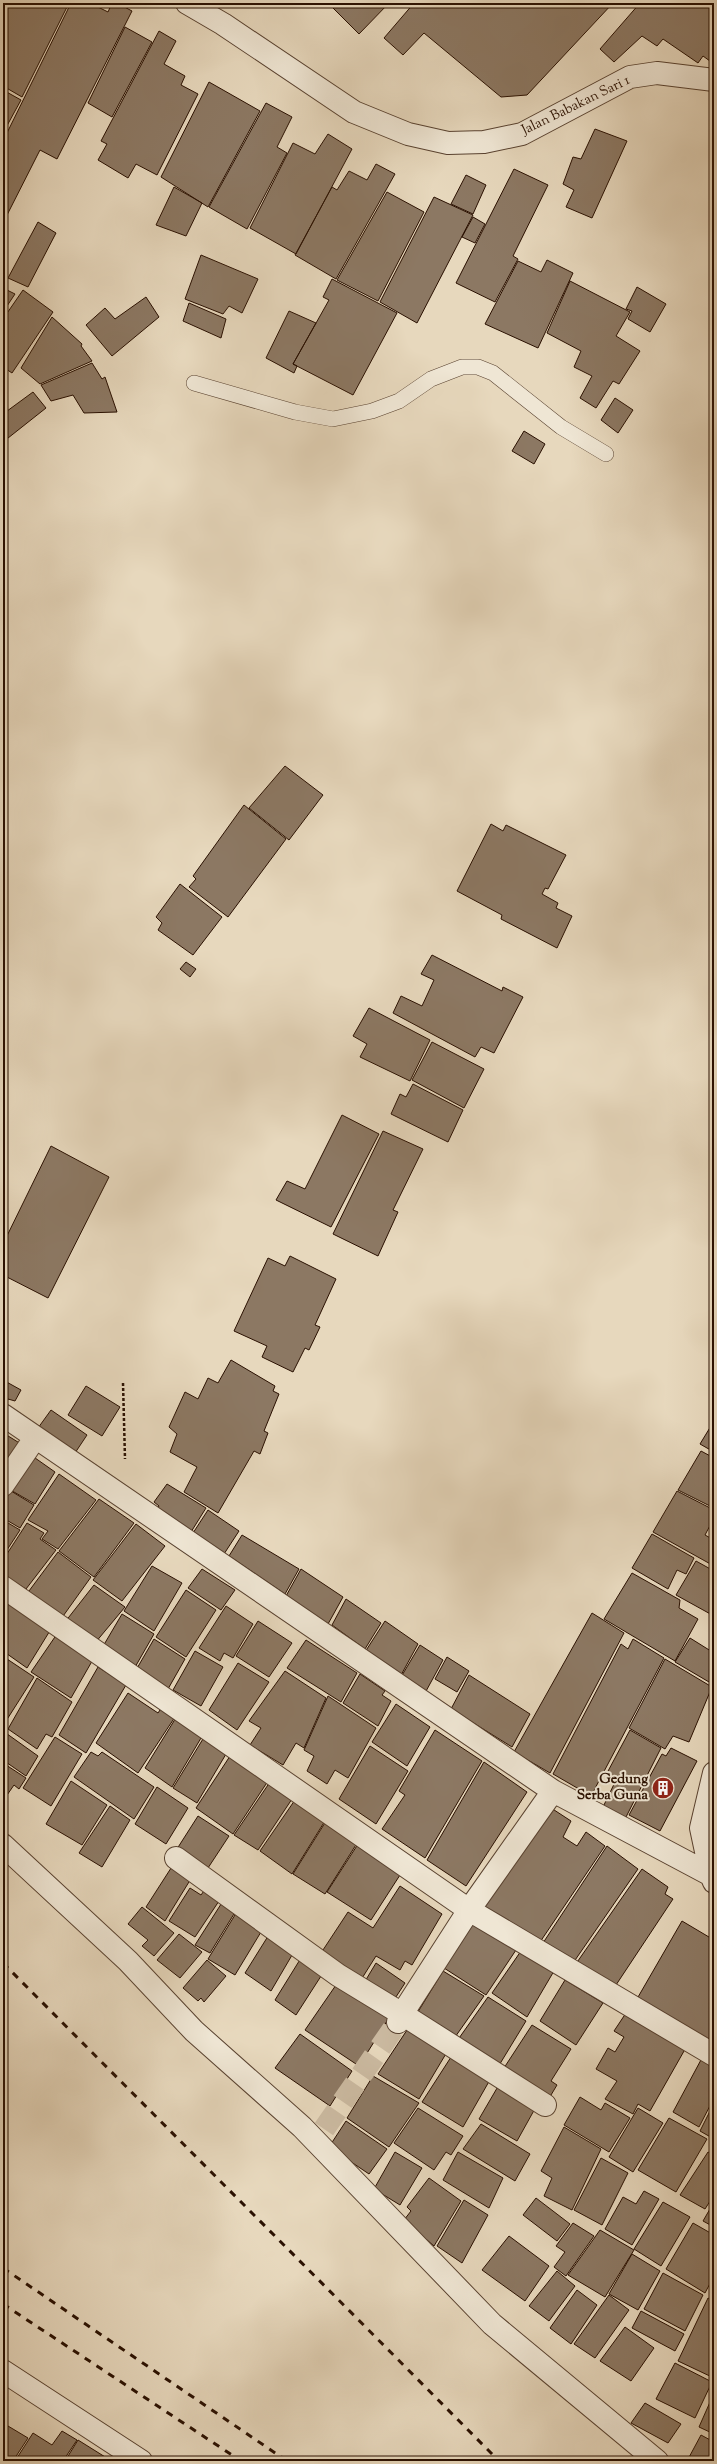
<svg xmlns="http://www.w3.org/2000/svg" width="717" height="2464" font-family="'Sorts Mill Goudy',serif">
  <rect width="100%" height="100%" fill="#e7d8bd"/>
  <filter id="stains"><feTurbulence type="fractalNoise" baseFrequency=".005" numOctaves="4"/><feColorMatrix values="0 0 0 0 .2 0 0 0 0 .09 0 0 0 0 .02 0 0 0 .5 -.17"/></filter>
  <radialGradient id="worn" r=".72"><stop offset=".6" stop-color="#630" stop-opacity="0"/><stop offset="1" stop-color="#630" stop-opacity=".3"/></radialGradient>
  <path fill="#8c7863" stroke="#2a1001" d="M3,3H69L22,97L3,86L5,45Z
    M71,3L80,6L82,3H90L108,12L112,3H117L132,11L57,159L40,150L5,219L3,141Z
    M334,3H389L359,34L331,6Z
    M414,3H613L527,95L501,97L424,33L403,55L384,38Z
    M640,3H714V64L703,56L698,63L663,39L657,46L642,36L614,62L600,49Z
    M125,27L152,42L112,117L88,103Z
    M159,31L176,41L164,64L185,76L181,85L198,94L157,175L136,164L128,178L98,160L107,144L101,141Z
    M209,82L260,111L208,207L161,177Z
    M3,90L21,100L3,133Z
    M266,103L292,117L277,147L287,153L247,229L209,207Z
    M595,129L627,141L592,218L566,207L574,190L563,184L573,157L581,159Z
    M328,134L352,149L296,254L250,228L293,143L315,154Z
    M376,164L395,174L336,279L295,255L332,187L337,190L349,171L367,180Z
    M514,169L548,185L513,256L518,259L495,302L456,283Z
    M466,175L486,185L473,214L451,204Z
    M174,187L202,203L186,236L156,225Z
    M387,192L424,212L378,301L337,280Z
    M434,197L473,215L417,323L380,302Z
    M473,217L485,224L475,243L462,237Z
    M38,222L56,233L28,287L8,278Z
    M201,255L258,279L242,313L229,306L223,314L185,299Z
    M547,260L573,273L538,348L485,324L518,261L541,272Z
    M332,279L397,313L353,395L293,364L329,300L323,297Z
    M570,281L630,312L616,336L640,351L619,384L613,381L596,408L580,398L592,376L574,367L581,351L547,333Z
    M637,287L666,304L650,332L628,319L632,311L626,309Z
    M3,288L15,294L3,312Z
    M23,290L53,312L12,373L3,367V319Z
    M146,297L159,317L112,356L86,325L105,308L115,319Z
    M189,303L226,319L221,338L183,321Z
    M289,311L316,323L293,364L297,366L294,373L266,358Z
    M52,317L82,344L81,346L92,361L40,384L21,368Z
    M92,363L102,379L105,377L117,412L84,413L73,395L51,401L41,385Z
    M33,392L46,408L3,442V414Z
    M615,398L633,410L618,433L601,420Z
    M524,431L545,444L534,464L512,451Z
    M285,766L323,795L289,840L249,808Z
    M244,805L286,839L228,917L189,887L196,879L193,876Z
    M491,824L503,831L506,825L566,855L548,889L545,888L542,894L558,903L556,908L572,916L557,948L501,919L502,915L457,891Z
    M180,884L222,917L193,955L158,930L162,923L156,917Z
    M432,955L502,991L503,987L523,997L494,1053L481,1047L475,1057L393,1013L401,996L422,1006L434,980L421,974Z
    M186,962L196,969L190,977L180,969Z
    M369,1008L430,1040L410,1081L360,1057L367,1044L353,1036Z
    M432,1042L484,1069L464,1108L412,1080Z
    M413,1084L463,1110L448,1142L391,1114L400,1094L406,1097Z
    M342,1115L379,1134L331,1227L276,1200L287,1181L305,1189Z
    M383,1131L423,1149L393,1210L398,1212L378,1256L333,1234Z
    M51,1146L109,1177L48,1298L3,1275V1244Z
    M290,1256L336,1279L315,1325L320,1327L309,1350L305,1348L293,1372L262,1357L267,1346L234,1331L268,1258L285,1266Z
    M231,1360L275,1386L273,1391L279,1394L264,1431L268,1433L260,1454L254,1451L218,1513L184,1492L197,1467L170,1452L177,1434L169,1427L185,1392L198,1399L208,1378L218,1383Z
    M3,1380L21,1390L15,1401L8,1399L6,1403L3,1401Z
    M86,1386L120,1407L102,1436L68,1415Z
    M51,1410L87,1435L75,1453L38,1428Z
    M714,1421V1452L700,1444Z
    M3,1429L6,1431L5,1434L21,1444L3,1475Z
    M701,1451L714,1458V1508L678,1490Z
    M28,1453L55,1472L35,1504L7,1488Z
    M59,1474L96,1500L58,1549L42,1539L48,1531L28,1520Z
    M167,1484L206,1508L191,1532L157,1509L159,1506L154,1502Z
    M6,1488L34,1505L20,1528L3,1518V1493Z
    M677,1491L714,1510V1518L705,1535L714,1540V1566L653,1532Z
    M99,1499L134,1523L94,1577L59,1551Z
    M208,1510L239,1531L224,1554L193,1533Z
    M3,1520L20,1530L3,1556Z
    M27,1523L44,1533L40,1539L56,1550L26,1589L3,1575V1560Z
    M136,1524L165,1546L122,1601L93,1580Z
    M652,1534L694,1558L686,1574L677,1570L668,1589L632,1568Z
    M242,1535L299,1569L285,1594L229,1556Z
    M58,1552L91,1577L61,1619L26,1595Z
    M696,1561L714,1571V1616L676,1595Z
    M152,1566L182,1583L154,1631L124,1611Z
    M202,1569L235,1590L221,1610L188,1588Z
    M301,1569L343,1597L328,1624L286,1596Z
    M632,1573L680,1600L679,1608L698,1619L675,1661L604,1619Z
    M94,1585L125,1607L95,1643L65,1622Z
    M186,1590L216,1610L186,1657L156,1637Z
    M3,1596L51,1629L27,1668L3,1651Z
    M346,1599L381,1623L365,1649L332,1625Z
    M226,1606L253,1624L233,1658L224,1653L220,1661L199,1648Z
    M592,1613L624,1633L550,1773L514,1752Z
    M122,1614L154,1634L134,1669L102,1648Z
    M258,1621L292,1643L269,1677L236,1656Z
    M385,1621L418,1644L400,1677L365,1652Z
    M59,1631L95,1656L71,1698L31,1672Z
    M690,1638L714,1653V1673L709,1682L675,1662Z
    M154,1639L185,1659L168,1689L136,1670Z
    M633,1639L664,1658L591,1796L553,1774L621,1644L628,1649Z
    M306,1640L357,1673L341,1702L287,1668Z
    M420,1645L443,1660L425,1693L401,1677Z
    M195,1651L223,1667L201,1706L173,1690Z
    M4,1657L34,1677L6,1721L3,1719Z
    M447,1657L469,1671L457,1692L435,1679Z
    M665,1659L712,1687L689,1742L673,1736L665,1749L629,1728Z
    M238,1663L269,1682L237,1730L209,1710Z
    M98,1667L126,1685L86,1753L59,1735Z
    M285,1671L326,1698L304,1748L296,1743L283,1765L250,1745L261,1728L249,1721Z
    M360,1674L385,1691L382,1695L391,1701L378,1726L343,1703Z
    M469,1675L530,1714L512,1747L451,1709Z
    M37,1678L72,1702L52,1737L46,1734L37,1749L8,1729Z
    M128,1693L158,1713L164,1704L177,1714L138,1773L96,1743Z
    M328,1696L376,1728L348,1778L335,1770L327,1784L307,1771L314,1756L304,1750Z
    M396,1704L430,1727L407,1766L372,1742Z
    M177,1716L204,1733L172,1787L145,1768Z
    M435,1730L482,1761L425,1858L382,1829L405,1795L399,1791Z
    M630,1730L661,1748L625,1819L603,1807L617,1778L607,1773Z
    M3,1731L38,1756L26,1776L3,1760Z
    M206,1734L229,1749L197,1803L173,1788Z
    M55,1737L82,1754L51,1806L23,1788Z
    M370,1746L408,1771L376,1824L339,1799Z
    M671,1748L697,1761L660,1831L629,1815L662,1754L666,1756Z
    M91,1752L98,1756L102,1752L154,1787L134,1819L74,1777Z
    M232,1753L270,1778L233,1834L196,1808Z
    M484,1762L527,1792L466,1886L427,1860Z
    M3,1763L26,1778L19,1789L14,1785L5,1798L3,1796Z
    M272,1779L294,1796L258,1850L234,1835Z
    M71,1781L107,1805L82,1845L46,1824Z
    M157,1787L188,1808L166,1844L135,1824Z
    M297,1797L328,1816L292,1874L260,1851Z
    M545,1804L571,1821L563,1837L577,1846L586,1832L605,1846L538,1945L479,1907Z
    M110,1806L130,1820L102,1867L79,1853Z
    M198,1816L229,1836L206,1871L175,1852Z
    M328,1818L359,1840L325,1894L293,1874Z
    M360,1841L379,1854L376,1859L400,1875L371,1920L327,1892Z
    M607,1846L638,1869L571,1966L541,1946Z
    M173,1865L192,1877L165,1921L146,1907Z
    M642,1869L668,1887L665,1894L673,1899L612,1991L573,1968Z
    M400,1886L442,1914L412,1965L405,1961L400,1970L376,1956L359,1983L321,1953L348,1912L373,1928Z
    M190,1888L201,1895L206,1888L221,1898L195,1937L169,1921Z
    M223,1901L237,1909L210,1953L195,1945Z
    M142,1907L174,1933L154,1956L142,1946L148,1940L128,1924Z
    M238,1910L264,1927L235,1975L208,1959Z
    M475,1919L518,1947L486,1995L444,1968Z
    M682,1921L714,1940V2049L634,2004Z
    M270,1933L295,1950L271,1991L245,1973Z
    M179,1934L202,1952L180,1978L157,1960Z
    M521,1951L554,1971L527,2017L492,1993Z
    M301,1958L323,1973L296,2015L275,2000Z
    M207,1960L226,1976L204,2002L201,1998L198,2001L183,1988Z
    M376,1963L405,1983L394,2000L364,1983Z
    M443,1971L484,1996L453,2040L416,2015Z
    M565,1980L603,2003L576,2045L540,2021Z
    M336,1985L392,2013L359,2066L305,2030Z
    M488,1997L526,2021L498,2067L457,2041Z
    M628,2010L688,2044L650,2111L638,2104L633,2114L605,2099L617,2081L596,2069L608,2048L615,2052L624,2037L614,2031Z
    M532,2025L571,2049L551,2081L557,2085L548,2100L502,2071Z
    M409,2027L447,2052L419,2099L378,2074Z
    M300,2034L352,2071L330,2106L275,2068Z
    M453,2054L491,2078L463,2127L422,2102Z
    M702,2058L714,2064V2098L699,2127L673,2112Z
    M373,2076L419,2103L389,2147L347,2118Z
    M500,2083L537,2105L517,2141L479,2119Z
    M580,2097L601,2110L605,2103L630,2118L609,2152L564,2125Z
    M714,2103V2139L700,2131Z
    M418,2108L463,2136L451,2155L446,2152L434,2170L394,2143Z
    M638,2108L663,2123L633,2172L609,2157Z
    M669,2118L707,2139L676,2192L638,2170Z
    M346,2121L387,2149L369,2174L329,2147Z
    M481,2124L530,2154L515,2181L463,2149Z
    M564,2127L601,2149L572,2210L544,2196L552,2178L541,2171Z
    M395,2152L422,2168L400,2205L374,2189Z
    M458,2152L503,2178L489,2208L443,2180Z
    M708,2152L714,2155V2195L705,2209L680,2195Z
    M601,2158L628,2173L602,2225L574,2210Z
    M429,2178L461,2201L434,2246L404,2220L411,2211L407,2207Z
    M644,2191L659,2199L632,2245L605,2229L623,2197L636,2204Z
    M536,2198L570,2224L557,2241L523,2215Z
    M464,2200L488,2215L462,2263L437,2246Z
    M663,2202L690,2217L661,2266L634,2249Z
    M714,2202V2227L703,2221Z
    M573,2223L594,2236L566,2276L554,2267L565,2252L556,2246Z
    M693,2223L714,2235V2276L705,2293L666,2269Z
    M600,2230L634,2250L605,2297L568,2275Z
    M509,2236L549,2266L525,2301L482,2270Z
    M632,2254L660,2271L638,2310L609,2294Z
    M557,2271L575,2286L549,2321L529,2306Z
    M663,2273L703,2295L685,2331L644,2309Z
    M577,2290L597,2305L571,2344L550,2328Z
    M609,2295L629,2310L595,2358L574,2344Z
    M708,2298L714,2301V2378L678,2361Z
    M641,2311L684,2334L675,2351L632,2328Z
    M625,2327L654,2348L631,2381L600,2361Z
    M675,2363L712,2382L695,2418L656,2399Z
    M714,2393V2434L699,2427Z
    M645,2403L681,2424L668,2443L631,2423Z
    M8,2426L28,2438L13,2461H3V2433Z
    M62,2431L77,2440L63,2461H15L33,2433L52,2445Z
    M701,2435L714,2442V2461H687Z
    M78,2440L110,2460V2461H65Z"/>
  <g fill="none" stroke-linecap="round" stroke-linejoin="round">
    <path stroke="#cbbaa1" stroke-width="22" stroke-dasharray="22 11" stroke-linecap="butt" d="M324,2129L398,2022"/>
    <g stroke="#594230" stroke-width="16">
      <path id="service" d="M194,383L295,412L333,419L372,411L399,401L431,379L462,367H478L493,373L561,427L606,454"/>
    </g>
    <g stroke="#594230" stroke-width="24">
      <path id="minor" d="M3,1415L553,1791L711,1875
        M3,1485L35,1438
        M3,1587L469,1910L714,2055
        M714,1773L701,1828L711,1875L714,1882
        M3,1845L128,1961L194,2031L302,2127L492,2324L657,2461
        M176,1858L338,1975L402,2014L469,1910L553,1791
        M398,2022L402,2014L545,2105
        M3,2371L141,2461"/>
    </g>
    <g stroke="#594230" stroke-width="24">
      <path id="tertiary" d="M187,3L223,24L354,112L408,134L448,143L484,142L522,134L630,77L657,73L714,80"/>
    </g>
    <path stroke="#2a1001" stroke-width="2.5" stroke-dasharray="3 2" stroke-linecap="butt" d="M123,1383L125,1459"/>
    <use href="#service" stroke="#efe6d4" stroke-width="15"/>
    <use href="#minor" stroke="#efe6d4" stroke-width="22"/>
    <use href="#tertiary" stroke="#efe6d4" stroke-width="22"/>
    <path stroke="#2a1001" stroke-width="3" stroke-dasharray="7 7" stroke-linecap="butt" d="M3,1963L499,2461
      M3,2268L287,2461
      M3,2304L241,2461"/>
  </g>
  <defs>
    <g id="building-disc" transform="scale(1.15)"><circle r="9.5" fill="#8f2418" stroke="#efe6d4"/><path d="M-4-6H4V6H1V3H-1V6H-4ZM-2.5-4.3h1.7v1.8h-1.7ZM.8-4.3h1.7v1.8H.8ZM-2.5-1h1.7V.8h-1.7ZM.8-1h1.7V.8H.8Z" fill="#fff"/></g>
  </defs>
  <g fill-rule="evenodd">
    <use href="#building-disc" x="663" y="1788"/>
  </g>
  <g text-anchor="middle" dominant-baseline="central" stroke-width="4" stroke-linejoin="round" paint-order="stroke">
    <g font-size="14" fill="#2a1001" stroke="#efe6d4">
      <text transform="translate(576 106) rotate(-26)">Jalan Babakan Sari 1</text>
    </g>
    <g font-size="14" font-weight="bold" fill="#2a1001" stroke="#efe6d4" text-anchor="end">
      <text x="648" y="1780">Gedung<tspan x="648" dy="16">Serba Guna</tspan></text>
    </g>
  </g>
  <rect width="717" height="2464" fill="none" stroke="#e7d8bd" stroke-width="16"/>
  <rect x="4" y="4" width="709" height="2456" fill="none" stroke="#2a1001" stroke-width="2"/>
  <rect x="8" y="8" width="701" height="2448" fill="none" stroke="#2a1001"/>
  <rect width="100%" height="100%" filter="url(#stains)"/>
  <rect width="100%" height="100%" fill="url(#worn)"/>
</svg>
